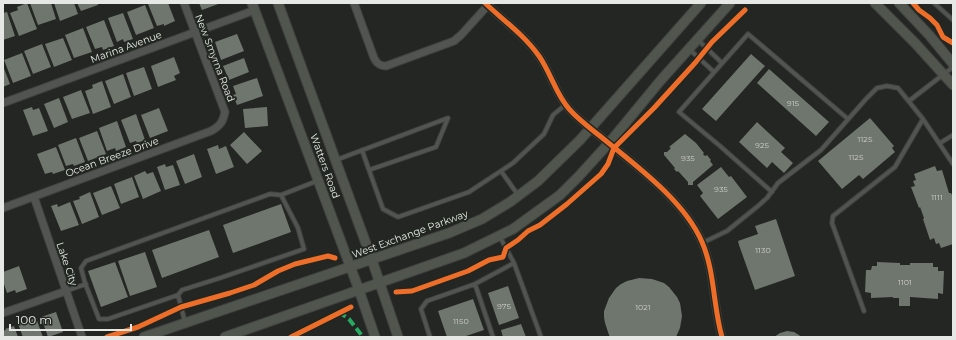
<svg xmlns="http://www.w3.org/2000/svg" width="956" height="340" font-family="Montserrat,sans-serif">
  <rect width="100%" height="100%" fill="#232622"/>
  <path fill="#6f766d" d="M27,3L37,29L19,36L10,13L18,10L17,7Z
    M30,3H51L56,19L38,25Z
    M54,3H74L78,14L60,21Z
    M77,3H98V5L81,11Z
    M152,3H168L175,21L164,26V24L157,26L148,4Z
    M199,3H221L202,10Z
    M145,5L154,28L136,35L127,12Z
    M7,12L15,36L3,40V13Z
    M123,13L133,39L124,42L123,39L117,42L108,18Z
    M104,20L114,46L103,50L102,47L95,49L86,27Z
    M83,28L92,52L74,58L65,35Z
    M237,34L244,51L221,60L215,42Z
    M63,38L72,60L54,67L45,44Z
    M42,44L51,67L33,74L24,51Z
    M22,53L31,76L13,83L4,60Z
    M751,54L765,66L716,121L702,109Z
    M174,57L180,73L174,76L176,80L158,87L151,66Z
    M244,58L249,72L229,80L223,66Z
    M3,66L10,84L3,87Z
    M144,67L152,89L134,96L126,73Z
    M769,69L829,122L816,136L757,83Z
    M123,74L131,97L114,104L105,81Z
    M257,78L263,96L237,105L233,95L236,94L233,86Z
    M102,81L111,107L93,114L85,91L93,88L92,85Z
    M81,90L90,113L72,119L63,97Z
    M59,98L68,122L54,128L44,104Z
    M32,107L33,110L39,108L48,131L33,136L23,110Z
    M267,107L268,126L245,128L243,109Z
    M159,108L168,131L150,138L141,115Z
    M136,114L145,140L137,143L136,141L130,143L121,120Z
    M870,118L894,146L892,148L895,152L863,179L859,175L842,189L818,161Z
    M117,121L126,147L116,151L115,148L107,151L99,128Z
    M757,122L785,148L781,152L793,163L784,173L772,162L767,168L739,142Z
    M97,131L106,154L88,161L79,138Z
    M244,132L262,151L247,164L230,145Z
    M685,134L696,143L704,153L703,154L705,156L707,155L711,160L710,161L713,165L693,182V185H688V182L678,171L677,172L674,169L675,168L664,155V152H667L671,148L669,147Z
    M76,138L85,162L74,166L73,164L66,166L58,145Z
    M218,145L219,149L226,146L234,167L216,174L207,149Z
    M56,147L65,170L53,174L52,172L45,174L37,154Z
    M194,154L202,177L185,184L176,161Z
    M165,164L166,167L173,165L180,185L165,190L157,167Z
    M935,166L937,171L942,170L949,193H951L953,197V244L941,248L939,243L936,244L934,238L930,240L923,219L924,218L920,207L919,208L911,187L915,186L913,181L916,180L914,174Z
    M721,167L729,177L731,176L747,197L718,219L700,196L703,193L697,185Z
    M145,171L147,174L153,172L161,191L143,199L134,176Z
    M132,177L139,197L121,204L114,184Z
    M111,186L120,208L102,215L93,193Z
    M90,192L99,217L82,224L73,201L80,199L79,197Z
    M70,202L79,225L61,231L51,206L57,204L58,207Z
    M281,204L291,232L233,253L223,225Z
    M776,219L795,276L755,290L739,245L738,241L758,234L755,226Z
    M209,230L219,257L162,278L152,250Z
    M145,252L157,287L130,296L118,261Z
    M115,262L128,297L101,307L88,271Z
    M877,262L900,263V265H910V263H933V267H938V271H944L943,294L938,293V299L910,297V306H899V298H893V297L871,298V293L865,292L866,270H871L872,266H877Z
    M19,266L27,289L16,293L15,290L7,293L3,281V272Z
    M639,278L652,279L664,283L669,287L677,297L680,303L682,316L680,328L676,337H610L609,335L605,323L604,317V311L609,298L616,288L621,284L627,281Z
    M508,286L519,318L499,325L488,293Z
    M473,299L484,330L463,337H447L438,311Z
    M56,312L63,332L48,337L41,317Z
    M36,318L43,337H23L18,324Z
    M521,324L526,337H503L501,330Z
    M14,326L18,337H3V331L6,330L5,329Z
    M787,331L794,332L802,337H774L780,333Z"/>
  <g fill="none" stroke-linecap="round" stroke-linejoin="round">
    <g stroke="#40423f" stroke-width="5.5">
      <path id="lane" d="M934,3L953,20
        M698,40L722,63
        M690,50L714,72
        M909,101L953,67
        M940,143L953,135
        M336,160L448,118L436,147L369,170L362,150
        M369,170L383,209L398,217L469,192L513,163L544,134L553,115L565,105
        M501,171L518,195
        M772,192L720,146L679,112L748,34L848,119
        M281,195L317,181
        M702,243L727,231L758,206L767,198L778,183L821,150L866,99L877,88L887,86L898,88L923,119L953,164
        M514,263L541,337
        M475,284L493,337
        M66,291L86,284
        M178,295L108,319H99L85,283L81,268L86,261L270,194L281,195L298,228L304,249L220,278L182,290L178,295L185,322
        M864,311L832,223L833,216L895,167L923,119
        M430,337L421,309L427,301L475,284L514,263L500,237"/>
    </g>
    <g stroke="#40423f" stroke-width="9">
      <path id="street" d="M354,3L374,58C377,64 380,66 386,66L454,41L461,35L490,3
        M485,3C503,20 524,35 539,56C551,73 556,95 570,110C579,120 590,128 600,136C635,165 684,200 702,242C715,272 713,306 722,337
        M3,103L255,10
        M34,197L82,337
        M3,208L211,131C220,126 223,122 225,112L184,3
        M3,313L66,291"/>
    </g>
    <g stroke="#40423f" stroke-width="11">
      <path id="secondary" d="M252,3L359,290L375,337
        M278,3L372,260L398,337
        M875,3L915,43L953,85
        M899,3L930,36L953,64
        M144,337L449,233L482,219L510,202L538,181L580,140L701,3
        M225,337L464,253L513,229L560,195L579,176L609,143L661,80L730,3"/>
    </g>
    <use href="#lane" stroke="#525451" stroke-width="3.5"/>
    <use href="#street" stroke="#525451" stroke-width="7"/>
    <use href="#secondary" stroke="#50554e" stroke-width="9"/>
    <path stroke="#26ab63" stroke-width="4" stroke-dasharray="8 4" stroke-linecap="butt" d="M339,312L349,319L363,337"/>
    <g stroke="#222721" stroke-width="8">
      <path id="cycleway" d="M485,3C503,20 524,35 539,56C551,73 556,95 570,110C579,120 590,128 600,136C635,165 684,200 702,242C715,272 713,306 722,337
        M913,3L919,10L930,18L937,25L943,37L953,43
        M396,292L412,291L468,271L489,260L503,257L506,248L518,240L528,231L540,225L567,204L601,174L608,164L614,148L654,108L695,63L712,42L745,10
        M107,337L138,327L181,307L230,293L254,285L278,271L295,264L328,256L335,258
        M291,337L351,307"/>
    </g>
    <use href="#cycleway" stroke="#ee6e29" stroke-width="5"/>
  </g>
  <g text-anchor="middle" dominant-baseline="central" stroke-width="4" stroke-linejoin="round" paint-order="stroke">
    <g font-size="8" fill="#c8ccc6">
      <text x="793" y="103">915</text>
      <text x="865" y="139">1125</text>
      <text x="762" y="145">925</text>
      <text x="856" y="157">1125</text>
      <text x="688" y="158">935</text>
      <text x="721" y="189">935</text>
      <text x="937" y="197">1111</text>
      <text x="763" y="250">1130</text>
      <text x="905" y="282">1101</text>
      <text x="504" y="306">975</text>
      <text x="643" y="307">1021</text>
      <text x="461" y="321">1150</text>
    </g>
    <g font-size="10" fill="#e5e8e4" stroke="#222721">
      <text transform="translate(126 47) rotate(-20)">Marina Avenue</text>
      <text transform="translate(215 58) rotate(69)">New Smyrna Road</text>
      <text transform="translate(112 157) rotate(-20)">Ocean Breeze Drive</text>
      <text transform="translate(325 166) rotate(70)">Watters Road</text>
      <text transform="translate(410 234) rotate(-20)">West Exchange Parkway</text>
      <text transform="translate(67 264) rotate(71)">Lake City</text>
    </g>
  </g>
  <rect width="956" height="340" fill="none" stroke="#e5e8e4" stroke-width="8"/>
  <path d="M10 324v6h121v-6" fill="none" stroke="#e5e8e4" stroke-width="2"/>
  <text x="16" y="324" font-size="12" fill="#e5e8e4" stroke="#222721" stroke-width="3" paint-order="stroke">100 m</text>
</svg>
